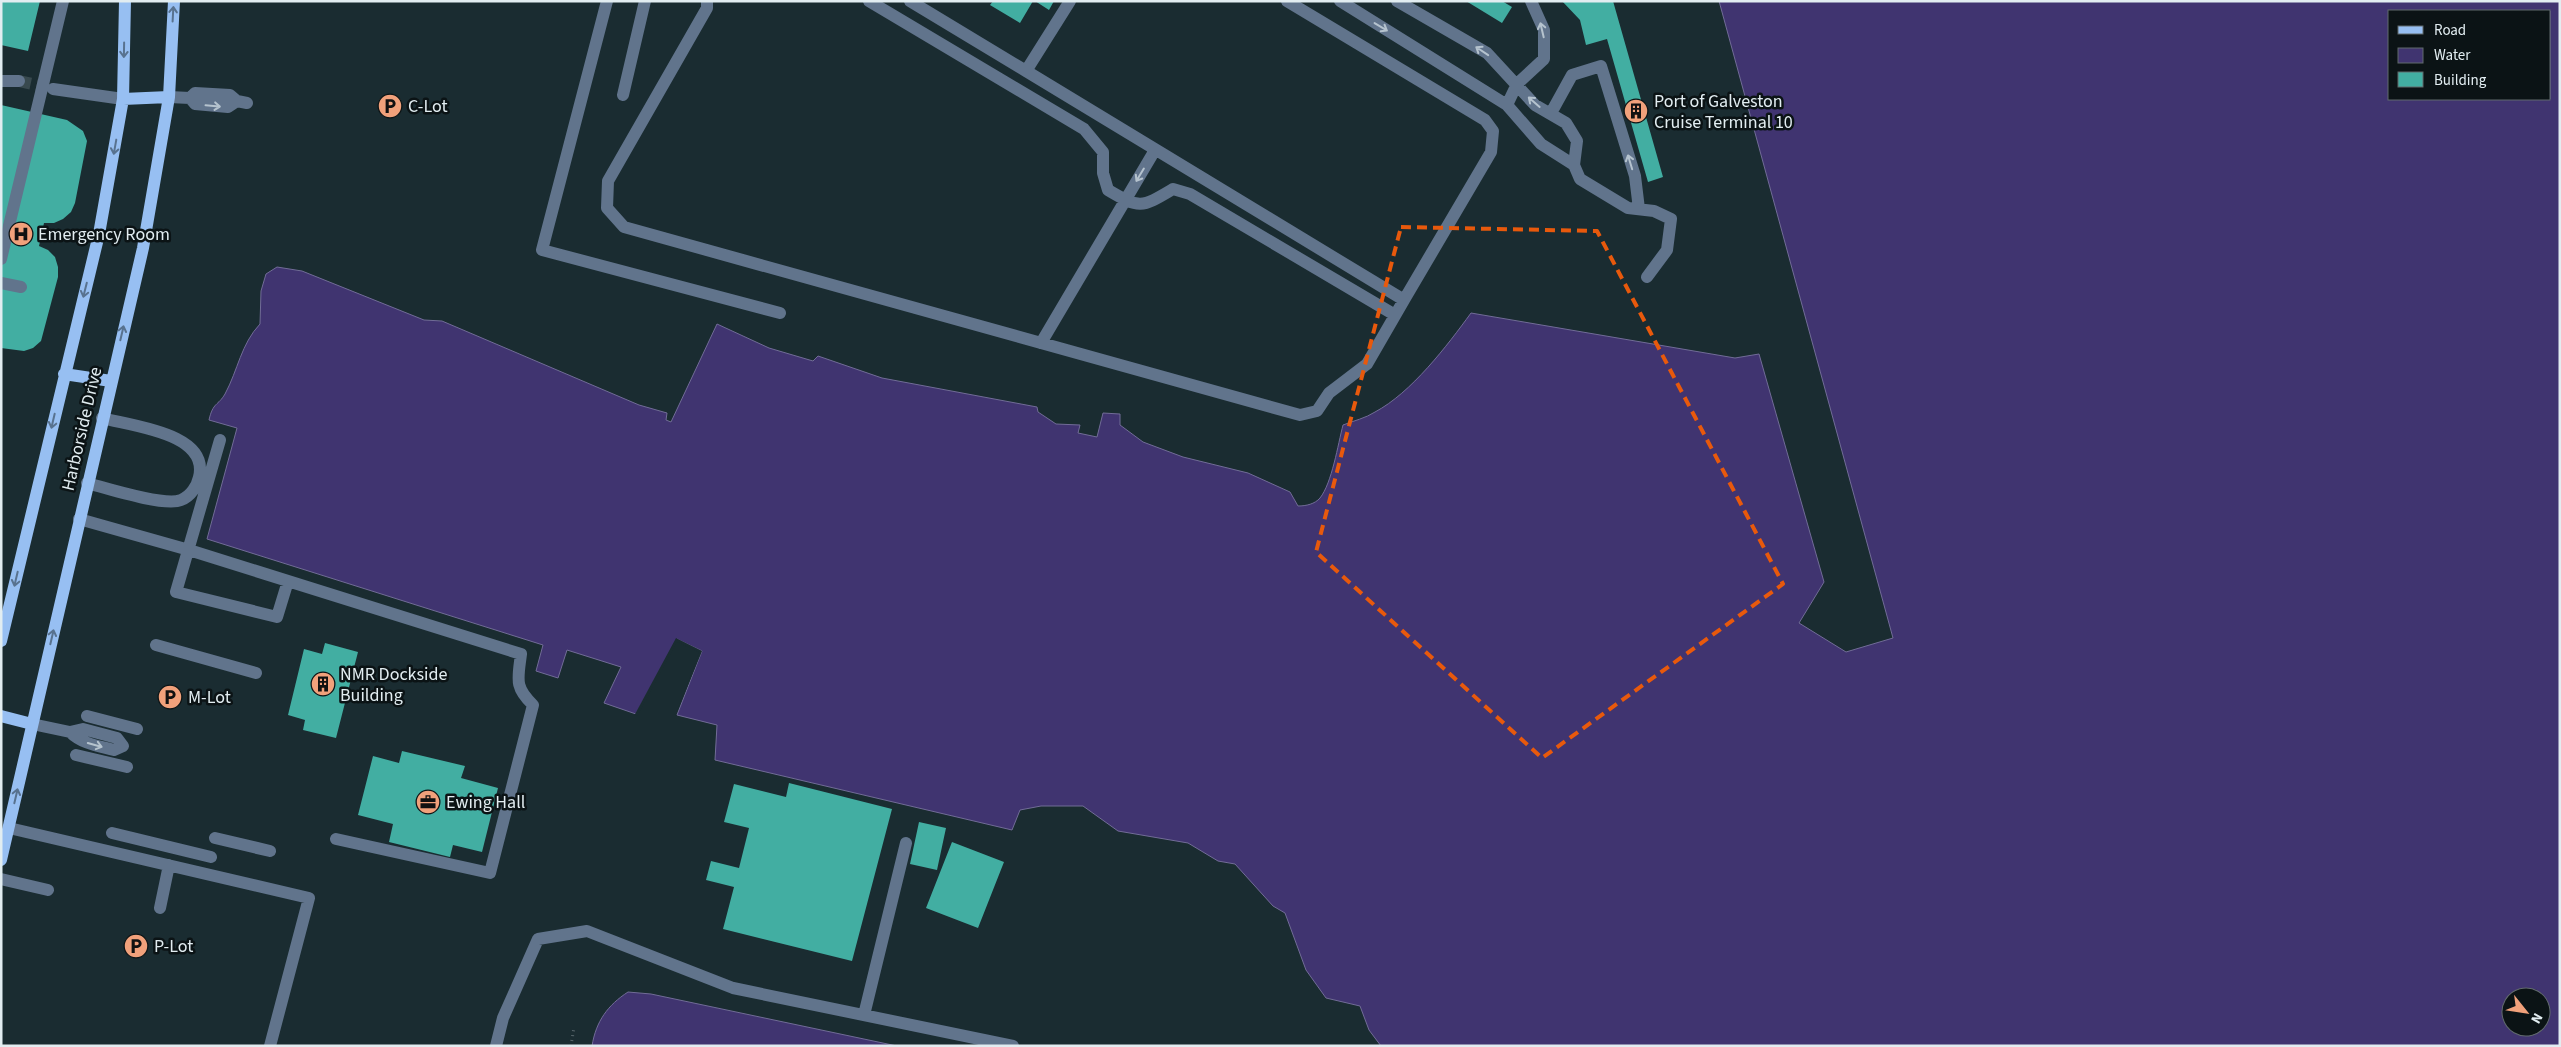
<svg xmlns="http://www.w3.org/2000/svg" width="2561" height="1047" font-family="'Source Sans 3',sans-serif">
  <rect width="100%" height="100%" fill="#1a2c31"/>
  <path fill="#403470" stroke="#716c97" fill-rule="evenodd" d="M1719,1H2560V1046H1381L1369,1030L1360,1006L1326,998L1306,970L1285,913L1273,906L1235,864L1218,861L1188,843L1118,831L1083,806H1041L1020,810L1012,830L715,760L717,725L677,715L702,651L677,639L636,714L604,703L621,667L567,650L558,678L536,671L543,645L207,539L237,428L209,420C213,402 218,406 225,394C238,370 241,344 260,324L261,291L266,274L277,267L302,271L424,320L442,321L639,405L667,413L666,420L671,422L717,324L769,348L813,361L818,356L882,378L1037,407L1038,412L1056,424L1080,425L1078,433L1097,437L1103,413L1120,414V425L1143,442L1183,457L1248,473L1290,492L1298,506C1306,506 1315,504 1320,498C1332,483 1338,444 1343,425C1353,421 1366,418 1375,412C1411,393 1447,346 1471,313L1735,358L1759,354L1824,582L1799,623L1846,652L1893,638ZM2390,11H2550V99H2390ZM2511,997H2541V1027H2511Z
    M628,992L651,994L897,1046H592C596,1021 608,1005 628,992Z"/>
  <path fill="#1a2c31" d="M676,638L702,651L675,717L699,652L677,642L638,715L634,716Z"/>
  <path fill="#42aea2" d="M1,1H40L28,51L1,45Z
    M993,1H1033L1020,23L990,5Z
    M1035,1H1054L1049,10Z
    M1466,1H1502L1512,7L1502,23Z
    M1562,1H1613L1663,177L1648,182L1607,39L1586,45L1580,20Z
    M1,105L67,120L83,131L87,141L75,203L71,212L63,219L54,223H44L39,246L48,250L55,257L58,267V277L41,341L33,348L24,351L1,348Z
    M325,643L358,652L336,738L303,730L305,720L288,715L304,649L322,654Z
    M402,751L465,766L461,778L498,788L482,852L453,845L450,857L389,842L393,824L358,815L373,756L399,763Z
    M789,783L892,809L852,961L723,929L734,887L706,880L711,861L739,868L749,828L724,822L734,784L786,797Z
    M919,822L946,828L937,870L910,864Z
    M952,842L1004,862L978,928L926,908Z"/>
  <g fill="none" stroke-linecap="round" stroke-linejoin="round">
    <path stroke="#38494e" stroke-width="12" stroke-dasharray="12 6" stroke-linecap="butt" d="M19,81L51,88"/>
    <path stroke="#58676c" stroke-width="3" stroke-dasharray="1 4" stroke-linecap="butt" d="M571,1046L574,1027"/>
    <path stroke="#61748c" stroke-width="12" d="M607,1L542,250L780,313
      M707,1V8L608,181L607,208L624,227L1300,415L1317,411L1329,393L1367,364L1404,300
      M869,1L1084,129L1103,152V173L1108,190C1140,209 1141,208 1173,189L1190,194L1395,315
      M910,1L1026,71L1070,1
      M1340,1L1507,105L1541,144L1574,165L1580,179L1628,208L1654,211L1671,219L1667,250L1647,277
      M1397,1L1487,53L1535,105L1566,123L1577,141L1574,165
      M1026,71L1404,300L1491,152L1493,131L1485,120L1287,1
      M1,81H19
      M53,89L123,99
      M623,95L645,1
      M169,97L190,98L195,93L230,95L237,101L247,103
      M190,98L195,104L228,107L237,101
      M1507,105L1517,84L1544,59V30L1531,1
      M1551,113L1572,75L1601,66L1635,176L1639,209
      M1,259L63,1
      M1,283L21,287
      M1041,343L1155,150
      M220,440L176,592L277,617L288,581
      M87,483C106,488 165,507 181,500C191,496 197,486 199,477C210,433 131,426 102,418
      M79,519L189,550L521,654C518,679 514,687 533,705L490,873L336,839
      M156,645L256,673
      M87,716L137,729
      M32,724L70,732L83,729L117,738L123,746L114,750C99,746 82,744 70,732
      M76,755L127,767
      M9,828L309,898L270,1046
      M112,833L211,857
      M215,838L270,851
      M1,879L48,890
      M160,908L169,865
      M864,1015L906,843
      M496,1046L503,1018L538,939L587,931L733,988L1013,1046"/>
    <path stroke="#97bff2" stroke-width="12" d="M123,99L169,97
      M64,374L111,381
      M1,641L99,234L123,99L125,1
      M1,716L32,724
      M1,860L143,248L169,97L174,1"/>
  </g>
  <defs><path id="oneway-shaft" d="M-6 0H5M1.5-3L5.5 0L1.5 3" fill="none" stroke-width="1.6" stroke-linecap="round" stroke-linejoin="round" transform="scale(1.25)"/></defs>
  <g stroke="#58728f">
    <use href="#oneway-shaft" transform="translate(173 14) rotate(-87)"/>
    <use href="#oneway-shaft" transform="translate(124 50) rotate(91)"/>
    <use href="#oneway-shaft" transform="translate(115 147) rotate(100)"/>
    <use href="#oneway-shaft" transform="translate(85 290) rotate(104)"/>
    <use href="#oneway-shaft" transform="translate(122 333) rotate(-77)"/>
    <use href="#oneway-shaft" transform="translate(53 421) rotate(103)"/>
    <use href="#oneway-shaft" transform="translate(16 579) rotate(103)"/>
    <use href="#oneway-shaft" transform="translate(52 637) rotate(-77)"/>
    <use href="#oneway-shaft" transform="translate(16 796) rotate(-77)"/>
  </g>
  <g stroke="#b5c3ce">
    <use href="#oneway-shaft" transform="translate(1381 27) rotate(31)"/>
    <use href="#oneway-shaft" transform="translate(1542 30) rotate(-103)"/>
    <use href="#oneway-shaft" transform="translate(1482 51) rotate(-146)"/>
    <use href="#oneway-shaft" transform="translate(1534 102) rotate(-139)"/>
    <use href="#oneway-shaft" transform="translate(213 106) rotate(5)"/>
    <use href="#oneway-shaft" transform="translate(1630 162) rotate(-107)"/>
    <use href="#oneway-shaft" transform="translate(1140 175) rotate(121)"/>
    <use href="#oneway-shaft" transform="translate(95 745) rotate(16)"/>
  </g>
  <path fill="none" stroke="#e8590c" stroke-width="4" stroke-dasharray="10 6" stroke-linejoin="round" d="M1401,227L1597,231L1783,584L1542,758L1316,552Z"/>
  <defs>
    <g id="parking-disc" transform="scale(1.25)"><circle r="9.5" fill="#f1a17b" stroke="#0b1315"/><path d="M-3.5-5.5H1a3.5 3.5 0 0 1 0 7H-1V5.5H-3.5ZM-1-3.4V-.6H.8a1.4 1.4 0 0 0 0-2.8Z" fill="#111"/></g>
    <g id="building-disc" transform="scale(1.25)"><circle r="9.5" fill="#f1a17b" stroke="#0b1315"/><path d="M-4-6H4V6H1V3H-1V6H-4ZM-2.5-4.3h1.7v1.8h-1.7ZM.8-4.3h1.7v1.8H.8ZM-2.5-1h1.7V.8h-1.7ZM.8-1h1.7V.8H.8Z" fill="#111"/></g>
    <g id="hospital-disc" transform="scale(1.25)"><circle r="9.5" fill="#f1a17b" stroke="#0b1315"/><path d="M-5-5h3v3.5h4V-5h3V5h-3V1.5h-4V5h-3Z" fill="#111"/></g>
    <g id="office-disc" transform="scale(1.25)"><circle r="9.5" fill="#f1a17b" stroke="#0b1315"/><path d="M-6-3h4V-5.5h4V-3h4V5H-6ZM-1-4.5V-3h2v-1.5ZM-6 0V1H6V0Z" fill="#111"/></g>
  </defs>
  <g fill-rule="evenodd">
    <use href="#parking-disc" x="390" y="106"/>
    <use href="#building-disc" x="1636" y="111"/>
    <use href="#hospital-disc" x="21" y="234"/>
    <use href="#building-disc" x="323" y="684"/>
    <use href="#parking-disc" x="170" y="697"/>
    <use href="#office-disc" x="428" y="802"/>
    <use href="#parking-disc" x="136" y="946"/>
  </g>
  <g text-anchor="middle" dominant-baseline="central" stroke-width="5" stroke-linejoin="round" paint-order="stroke">
    <g font-size="18" fill="#e2edf1" stroke="#0b1315" text-anchor="start">
      <text x="1654" y="101">Port of Galveston<tspan x="1654" dy="21">Cruise Terminal 10</tspan></text>
      <text x="408" y="106">C-Lot</text>
      <text x="38" y="234">Emergency Room</text>
      <text x="340" y="674">NMR Dockside<tspan x="340" dy="21">Building</tspan></text>
      <text x="188" y="697">M-Lot</text>
      <text x="446" y="802">Ewing Hall</text>
      <text x="154" y="946">P-Lot</text>
    </g>
    <g font-size="18" fill="#e2edf1" stroke="#0b1315">
      <text transform="translate(82 429) rotate(-77)">Harborside Drive</text>
    </g>
  </g>
  <rect width="2561" height="1047" fill="none" stroke="#e2edf1" stroke-width="5"/>
  <rect x="2388" y="10" width="162" height="90" fill="#0b1315" stroke="#616a6d"/>
  <rect x="2398" y="26" width="25" height="8" fill="#97bff2" stroke="#616a6d"/>
  <text x="2434" y="35" font-size="15" fill="#e2edf1">Road</text>
  <rect x="2398" y="48" width="25" height="15" fill="#403470" stroke="#616a6d"/>
  <text x="2434" y="60" font-size="15" fill="#e2edf1">Water</text>
  <rect x="2398" y="72" width="25" height="15" fill="#42aea2" stroke="#616a6d"/>
  <text x="2434" y="85" font-size="15" fill="#e2edf1">Building</text>
  <g transform="translate(2526 1012) rotate(120)"><circle r="24" fill="#0b1315" stroke="#616a6d"/>
  <path d="M0-4L9 19L0 12L-9 19Z" fill="#f1a17b"/>
  <text y="-8" font-size="14" font-weight="bold" text-anchor="middle" fill="#e2edf1">N</text>
  </g>
</svg>
